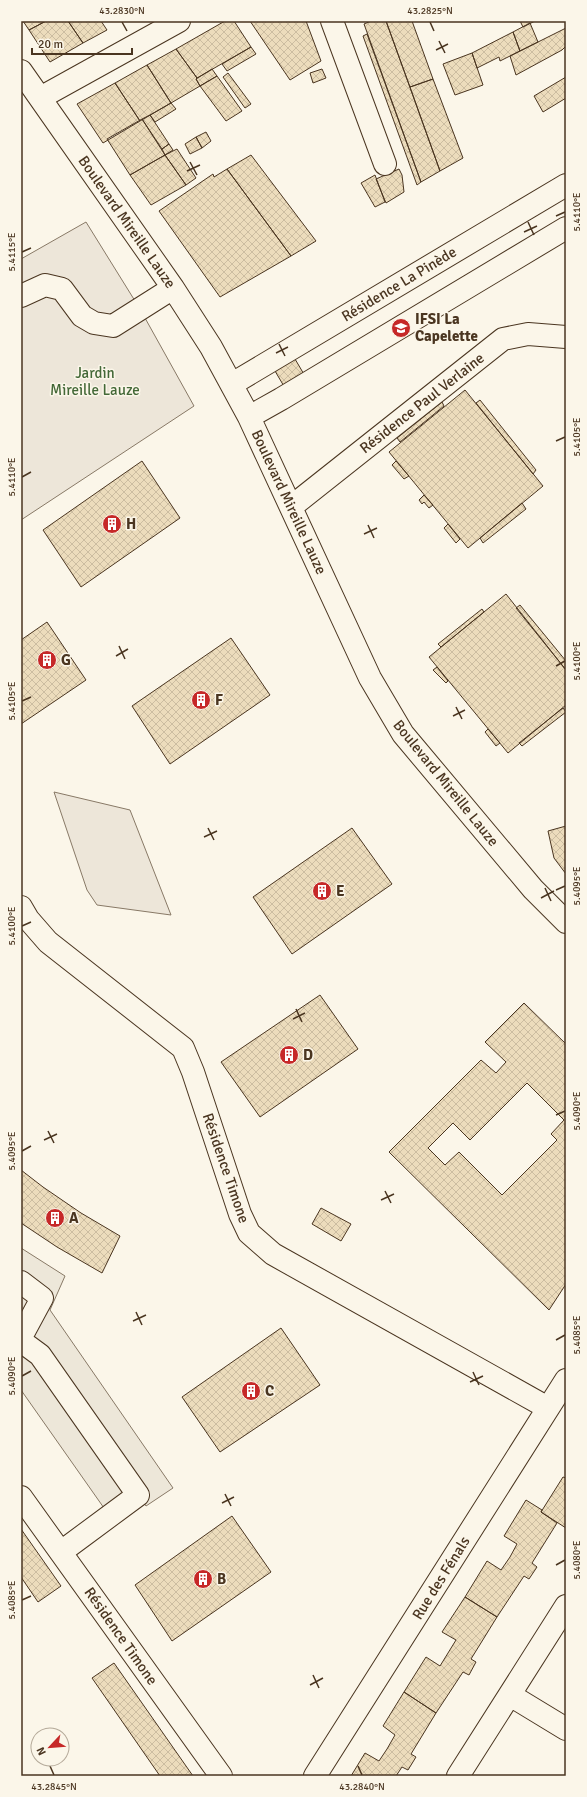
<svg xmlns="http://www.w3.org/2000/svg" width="587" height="1797" font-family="Signika,sans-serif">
  <defs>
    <pattern id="building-cross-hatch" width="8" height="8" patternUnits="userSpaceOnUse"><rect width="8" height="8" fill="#ecdcbc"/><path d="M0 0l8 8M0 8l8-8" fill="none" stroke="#ccbda1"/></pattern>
  </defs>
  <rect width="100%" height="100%" fill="#fbf6e9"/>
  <path fill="#ede6d9" stroke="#887966" d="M86,222L140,309L194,406L21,520V259Z
    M54,792L130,810L171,915L97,905L87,890Z"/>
  <path fill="#ede7d9" stroke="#887966" d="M21,1248L65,1276L50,1310L173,1488L146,1506L138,1495L111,1518L21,1390Z"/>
  <path fill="url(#building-cross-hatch)" stroke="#4a3520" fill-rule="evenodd" d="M23,21H46L29,30Z
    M46,21H68L83,43L50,62L29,30Z
    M68,21H101L107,30L83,43Z
    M225,21H234L251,47L197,78L176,49Z
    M250,21H306L321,61L290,80Z
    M371,21H386L440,171L421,182L364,24Z
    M386,21H412L433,79L410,87Z
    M520,21H535L523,27Z
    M530,23L538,42L520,51L513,32Z
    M566,28V46L562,50L516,75L510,56Z
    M513,32L520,51L500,61L499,57L477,68L472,53Z
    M367,34L421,182L417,185L363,36Z
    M251,47L256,54L227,71L222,64Z
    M176,49L197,78L196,79L200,86L171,103L147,65Z
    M472,53L483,85L455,95L443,64Z
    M147,65L171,103L140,121L115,83Z
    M212,69L217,76L200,86L196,79Z
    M322,69L326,78L313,83L310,73Z
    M228,73L251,104L245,108L223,77Z
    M217,76L242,111L226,121L200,86Z
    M566,77V98L543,112L534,96Z
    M433,79L463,158L440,171L410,87Z
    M115,83L140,121L103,143L77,104Z
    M171,103L176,109L155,122L150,115Z
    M150,115L169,144L162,149L142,119Z
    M142,119L165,155L130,175L107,139Z
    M206,132L211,141L202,148L196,137Z
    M196,137L202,148L190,154L185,144Z
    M169,144L173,150L165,155L162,149Z
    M177,149L196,178L186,185L165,155Z
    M165,155L186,185L151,205L130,175Z
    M251,155L316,241L291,256L227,169Z
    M227,169L291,256L220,297L159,211L213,174L214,177Z
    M399,169L402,175L404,192L386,203L376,179Z
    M375,175L385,202L375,207L361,183Z
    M295,359L305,376L285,388L275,371Z
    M465,390L543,486L468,548L389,452Z
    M480,400L536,470L533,474L476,403Z
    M442,402L444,406L400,442L397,438Z
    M142,461L180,518L81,587L43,530Z
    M396,461L409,476L404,479L392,465Z
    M424,495L433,505L429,508L424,502L422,504L419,500Z
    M522,503L526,509L483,543L480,538Z
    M448,524L460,539L456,543L444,528Z
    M506,594L566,670V705L508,753L429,657Z
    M520,605L566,661V670L516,608Z
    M482,609L484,612L441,647L438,644Z
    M47,622L86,680L21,724V640Z
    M231,638L270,695L170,764L132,706Z
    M437,667L448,681L446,683L433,670Z
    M563,708L566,712L522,746L519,743Z
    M488,729L500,743L496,746L485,732Z
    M566,826V874L554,858L548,831Z
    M352,828L392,884L292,954L253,897Z
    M320,995L358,1049L260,1117L221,1062Z
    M524,1003L566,1044V1284L549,1310L389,1152L481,1060L496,1073L506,1062L485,1042ZM527,1083L564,1120L551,1134L557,1140L502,1195L459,1152L445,1165L428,1148L453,1123L470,1140Z
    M21,1170L43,1187L81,1213L120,1236L102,1273L57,1247L21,1223Z
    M321,1208L351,1224L341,1241L312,1224Z
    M281,1328L320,1385L220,1452L182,1397Z
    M563,1477L566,1478V1528L541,1512Z
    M526,1500L542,1510L541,1512L557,1523L532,1563L537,1567L529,1579L524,1576L497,1617L465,1597L487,1561L501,1570L510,1557L517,1544L504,1536Z
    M232,1516L271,1572L172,1641L135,1585Z
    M21,1529L61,1586L38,1602L21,1577Z
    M465,1597L497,1617L471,1659L476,1662L469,1675L463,1672L436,1713L404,1692L426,1657L440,1666L456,1640L442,1632Z
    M114,1663L193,1776H160L92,1678Z
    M404,1692L436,1713L411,1754L416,1757L408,1770L402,1767L396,1776H351L365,1753L379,1761L387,1749L395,1735L383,1726Z"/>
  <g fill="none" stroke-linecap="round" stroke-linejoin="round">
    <g stroke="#4a3520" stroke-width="24">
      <path id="minor" d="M332,21L385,164
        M21,71L173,288L211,347L249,417L370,678L403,734L533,889L566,922
        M40,98L179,21
        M21,296L45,285L62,289L82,316L94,323L113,326L173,288
        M232,384L566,185
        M249,417L281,399L566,228
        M291,507L503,339L528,334L566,337
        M21,907L28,919L48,942L183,1048L193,1072L240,1214L249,1233L273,1254L548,1408
        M21,1282L42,1298L21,1337
        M21,1341L40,1355L138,1495L61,1552
        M21,1497L221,1776
        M510,1695L566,1729
        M315,1776L566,1380
        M458,1776L566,1606"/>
    </g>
    <use href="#minor" stroke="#fbf6e9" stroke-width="22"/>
  </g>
  <path fill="none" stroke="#4a3520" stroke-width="1.5" d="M122,22L127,31M430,22L434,31M439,41L445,53M436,50L448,44M190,162L197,175M187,171L200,165M556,216L565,212M528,222L534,235M524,232L537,226M22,252L31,248M279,344L285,356M276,353L288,347M556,441L565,437M22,477L31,472M368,525L374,538M364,534L377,528M119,646L125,659M116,656L128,649M556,666L565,661M22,701L31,697M456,707L462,719M453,716L465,710M208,828L214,840M204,837L217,831M545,888L551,901M556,890L565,886M541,898L554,891M22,926L31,922M296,1009L302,1022M293,1019L305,1013M556,1115L565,1111M48,1131L54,1143M44,1140L57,1134M22,1151L31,1146M385,1191L391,1203M381,1200L394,1194M136,1312L142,1325M133,1321L146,1315M556,1340L565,1335M473,1372L479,1385M22,1376L31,1371M470,1382L483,1376M225,1494L231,1506M222,1503L234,1497M556,1565L565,1560M22,1600L31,1596M313,1675L319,1688M310,1685L323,1678M50,1766L54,1775M358,1766L362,1775"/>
  <defs>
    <g id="university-disc" transform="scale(1)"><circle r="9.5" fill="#c62828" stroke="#fbf6e9"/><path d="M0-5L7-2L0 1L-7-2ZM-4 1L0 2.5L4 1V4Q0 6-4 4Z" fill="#fff"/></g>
    <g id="building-disc" transform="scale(1)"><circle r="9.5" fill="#c62828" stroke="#fbf6e9"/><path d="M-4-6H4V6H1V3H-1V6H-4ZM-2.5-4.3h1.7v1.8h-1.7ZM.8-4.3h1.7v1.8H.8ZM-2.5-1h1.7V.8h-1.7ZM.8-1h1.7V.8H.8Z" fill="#fff"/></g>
  </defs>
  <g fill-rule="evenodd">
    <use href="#university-disc" x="401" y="328"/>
    <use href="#building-disc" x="112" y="524"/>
    <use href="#building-disc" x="47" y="660"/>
    <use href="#building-disc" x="201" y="700"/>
    <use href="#building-disc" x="322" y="891"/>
    <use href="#building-disc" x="289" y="1055"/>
    <use href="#building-disc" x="55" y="1218"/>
    <use href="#building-disc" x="251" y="1391"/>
    <use href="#building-disc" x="203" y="1579"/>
  </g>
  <g text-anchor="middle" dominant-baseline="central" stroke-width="3" stroke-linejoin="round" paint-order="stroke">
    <g font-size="15" fill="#4a3520" stroke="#fbf6e9">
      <text transform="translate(127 222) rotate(55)">Boulevard Mireille Lauze</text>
      <text transform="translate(399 284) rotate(-31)">Résidence La Pinède</text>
      <text transform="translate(422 403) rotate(-38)">Résidence Paul Verlaine</text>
      <text transform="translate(289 502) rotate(65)">Boulevard Mireille Lauze</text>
      <text transform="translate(446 783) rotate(51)">Boulevard Mireille Lauze</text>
      <text transform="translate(226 1168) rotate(71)">Résidence Timone</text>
      <text transform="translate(441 1578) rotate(-58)">Rue des Fénals</text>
      <text transform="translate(121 1636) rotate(55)">Résidence Timone</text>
    </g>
    <g font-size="15" font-weight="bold" fill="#4a3520" stroke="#fbf6e9" text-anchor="start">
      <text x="415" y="319">IFSI La<tspan x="415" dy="17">Capelette</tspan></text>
      <text x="126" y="524">H</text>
      <text x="61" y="660">G</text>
      <text x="215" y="700">F</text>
      <text x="336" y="891">E</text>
      <text x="303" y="1055">D</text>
      <text x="69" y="1218">A</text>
      <text x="265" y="1391">C</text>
      <text x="217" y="1579">B</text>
    </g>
    <g font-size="15" fill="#436837" stroke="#fbf6e9">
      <text x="95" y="373">Jardin<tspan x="95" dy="17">Mireille Lauze</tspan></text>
    </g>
  </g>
  <rect width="587" height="1797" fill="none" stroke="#fbf6e9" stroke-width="44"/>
  <g transform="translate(50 1747) rotate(244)"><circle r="19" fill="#fbf6e9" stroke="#b4a999"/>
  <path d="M0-3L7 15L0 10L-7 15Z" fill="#c62828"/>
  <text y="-6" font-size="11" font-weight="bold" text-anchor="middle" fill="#4a3520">N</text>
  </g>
  <path d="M32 48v6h100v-6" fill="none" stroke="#4a3520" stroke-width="2"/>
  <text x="38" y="48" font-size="12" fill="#4a3520" stroke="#fbf6e9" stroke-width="3" paint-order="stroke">20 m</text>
  <rect x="22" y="22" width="543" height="1753" fill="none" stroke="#4a3520" stroke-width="1.5"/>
  <g font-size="10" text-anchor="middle" fill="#4a3520">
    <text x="122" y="14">43.2830°N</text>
    <text x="430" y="14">43.2825°N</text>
    <text transform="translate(576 212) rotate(-90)" y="4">5.4110°E</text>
    <text transform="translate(11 252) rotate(-90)" y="4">5.4115°E</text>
    <text transform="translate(576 437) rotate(-90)" y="4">5.4105°E</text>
    <text transform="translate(11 477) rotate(-90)" y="4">5.4110°E</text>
    <text transform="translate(576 661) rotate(-90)" y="4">5.4100°E</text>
    <text transform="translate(11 701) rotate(-90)" y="4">5.4105°E</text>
    <text transform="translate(576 886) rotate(-90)" y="4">5.4095°E</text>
    <text transform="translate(11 926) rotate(-90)" y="4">5.4100°E</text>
    <text transform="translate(576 1111) rotate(-90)" y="4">5.4090°E</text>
    <text transform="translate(11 1151) rotate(-90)" y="4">5.4095°E</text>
    <text transform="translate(576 1335) rotate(-90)" y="4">5.4085°E</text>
    <text transform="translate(11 1376) rotate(-90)" y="4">5.4090°E</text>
    <text transform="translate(576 1560) rotate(-90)" y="4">5.4080°E</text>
    <text transform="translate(11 1600) rotate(-90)" y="4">5.4085°E</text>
    <text x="54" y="1790">43.2845°N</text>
    <text x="362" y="1790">43.2840°N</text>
  </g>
</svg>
